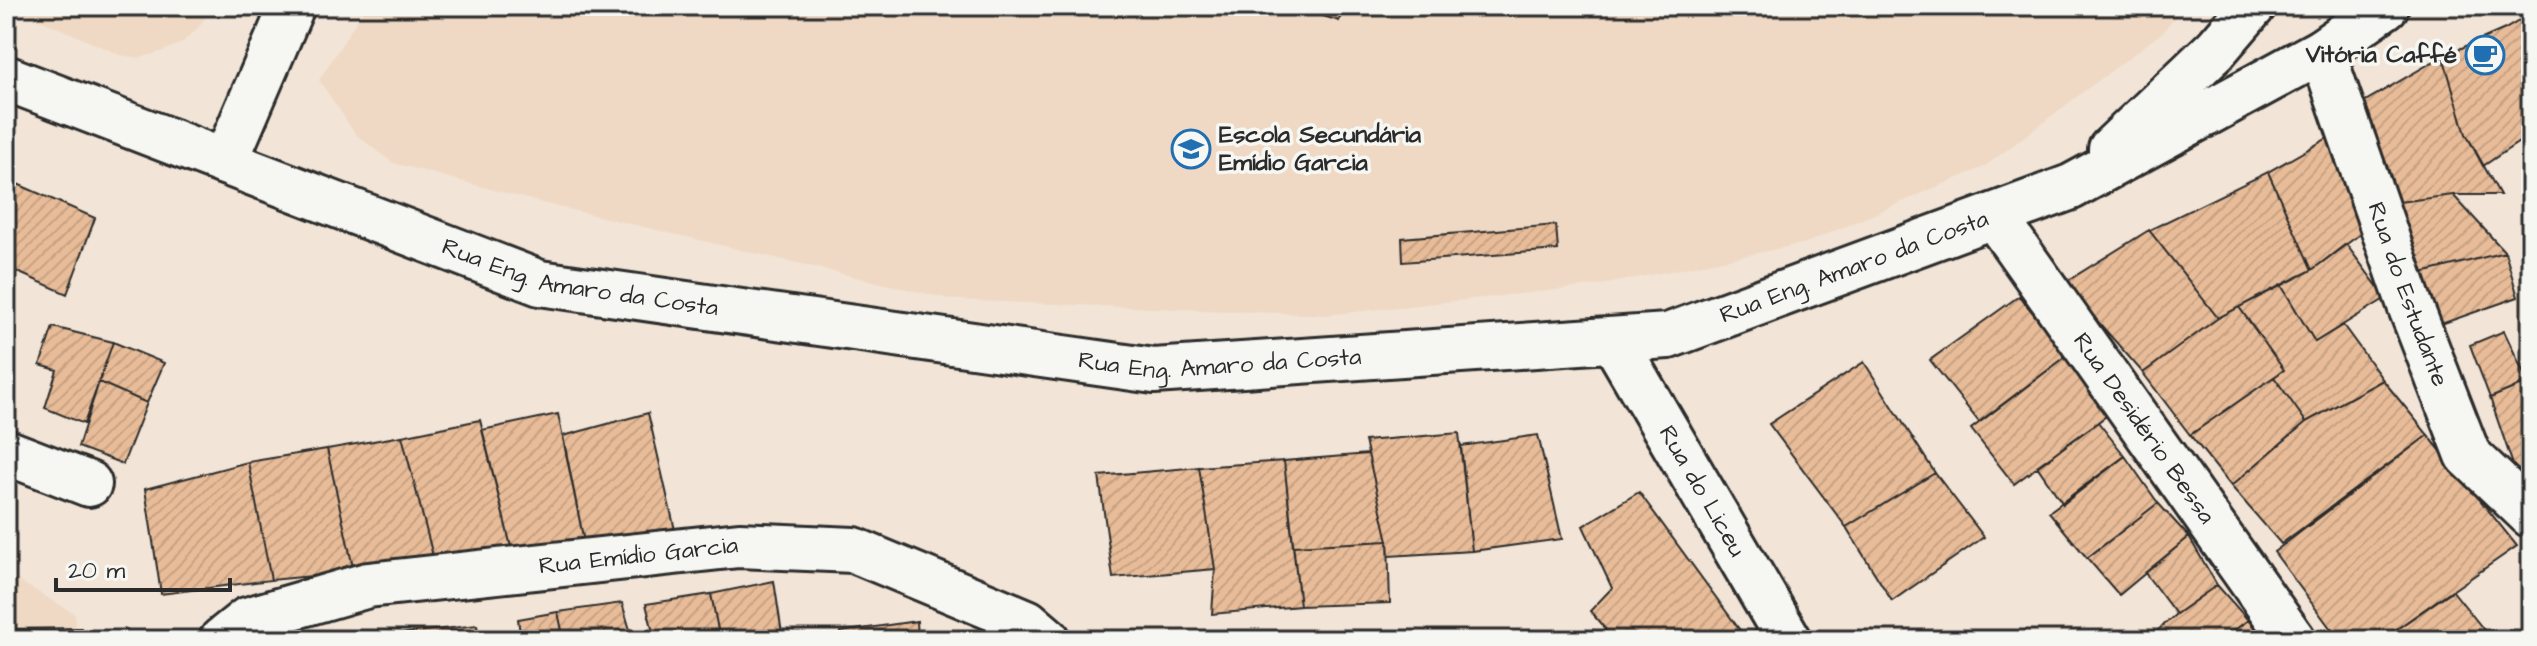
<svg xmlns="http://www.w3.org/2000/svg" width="2537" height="646" font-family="'Architects Daughter',sans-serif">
  <defs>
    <pattern id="building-hatch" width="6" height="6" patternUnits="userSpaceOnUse" patternTransform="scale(2)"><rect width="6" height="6" fill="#e8bc98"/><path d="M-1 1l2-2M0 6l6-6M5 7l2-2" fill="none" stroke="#c7a283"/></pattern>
  </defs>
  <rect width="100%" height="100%" fill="#f2e5d7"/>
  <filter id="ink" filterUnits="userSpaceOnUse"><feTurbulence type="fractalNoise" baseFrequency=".0125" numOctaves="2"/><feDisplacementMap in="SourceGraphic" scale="16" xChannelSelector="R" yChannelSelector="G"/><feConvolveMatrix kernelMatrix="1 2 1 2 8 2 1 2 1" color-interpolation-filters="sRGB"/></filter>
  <g filter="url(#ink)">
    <path fill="#efd9c4" d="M8,6H214L198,28L182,43L161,52L139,58L120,55Z
      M366,6H2183L2163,32L1984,167L1806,243L1602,285L1327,315L953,300L546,204L393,163L356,135L319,80Z
      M6,573L75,614L76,640H6Z"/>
    <path fill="url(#building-hatch)" stroke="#2b2b2b" stroke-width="2" d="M1292,6H1344L1339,21Z
      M2531,14V134L2483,166L2466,134L2443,56L2505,29Z
      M2443,56L2466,134L2500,195H2453L2383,204L2350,110Z
      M2333,135L2367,229L2312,270L2268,172Z
      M2268,172L2312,270L2218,318L2149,230Z
      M6,179L95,218L67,294L6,267Z
      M2453,195L2505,252L2414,275L2383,204Z
      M1556,225L1558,250L1403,262L1402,238Z
      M2149,230L2218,318L2143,373L2064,283Z
      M2346,244L2386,298L2315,342L2281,285L2312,270Z
      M2505,252L2518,297L2427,329L2414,275Z
      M2281,285L2315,342L2343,325L2383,380L2306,422L2274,377L2284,370L2239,307Z
      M2019,296L2068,355L1979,422L1930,360Z
      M2239,307L2284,370L2190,435L2143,373L2218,318Z
      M53,327L113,342L84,424L45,408L57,370L40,365Z
      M2504,331L2528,382L2490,398L2470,345Z
      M113,342L164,363L147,403L99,382Z
      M2068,355L2117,408L2014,484L1971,429Z
      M1864,362L1935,473L1846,527L1769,424Z
      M2274,377L2306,422L2231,486L2190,435Z
      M2383,380L2428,435L2281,544L2231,486L2306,422Z
      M2531,381V483L2521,488L2490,398Z
      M99,382L147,403L123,464L78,447Z
      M648,413L675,530L584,542L563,436Z
      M558,414L584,542L511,547L482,430Z
      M480,420L511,547L433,556L402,436Z
      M2098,422L2125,456L2063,504L2037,466Z
      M1459,433L1472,551L1389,556L1388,541L1365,441Z
      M1538,435L1562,539L1472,551L1461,446Z
      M2428,435L2517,546L2381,640H2339L2274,552Z
      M402,436L433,556L354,572L327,449Z
      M327,449L354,572L271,580L248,462Z
      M1368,454L1388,541L1293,546L1284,461Z
      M2125,456L2158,503L2087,558L2049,512Z
      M1284,461L1300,606L1212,614L1215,569L1199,467Z
      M248,462L271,580L161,594L145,489Z
      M1199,467L1215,569L1113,578L1099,476Z
      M1935,473L1984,537L1892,601L1846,527Z
      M1639,492L1747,640H1597L1594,636L1606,630L1590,611L1612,588L1583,526Z
      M2158,503L2189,537L2119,595L2087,558Z
      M2189,537L2217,585L2176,614L2145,573Z
      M1388,541L1390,603L1300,606L1293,546Z
      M774,581L783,640H720L711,594Z
      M2217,585L2248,620L2221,640H2147L2176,614Z
      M2452,590L2492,640H2381Z
      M711,594L720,640H655L646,604Z
      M622,603L633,640H564L558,612Z
      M558,612L564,640H521L518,619Z
      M2248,620L2265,640H2221Z
      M917,621L918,640H841L840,632Z
      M477,625L479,640L363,638Z
      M81,628V640H6V629Z"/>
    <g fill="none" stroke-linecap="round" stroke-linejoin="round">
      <g stroke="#2b2b2b" stroke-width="50">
        <g id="street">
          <path id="s1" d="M2322,51L2411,308L2468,455L2531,515"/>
          <path id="s2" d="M6,78L540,283L1154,371L1668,336L2071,187L2322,51L2386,6"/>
          <path d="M2111,149L2216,49L2253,6"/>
          <path d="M225,162L292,6"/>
          <path id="s3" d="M1994,216L2293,640"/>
          <path id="s4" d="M1614,341L1789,640"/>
          <path d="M6,452L89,484"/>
          <path id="s5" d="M222,640L247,620L368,585L739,545L854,550L1027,622L1048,640"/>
        </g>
      </g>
      <use href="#street" stroke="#f6f6f2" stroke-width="44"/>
    </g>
  </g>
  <defs>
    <g id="cafe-ring" transform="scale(2)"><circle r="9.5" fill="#f6f6f2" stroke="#1f6fb2" stroke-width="1.5"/><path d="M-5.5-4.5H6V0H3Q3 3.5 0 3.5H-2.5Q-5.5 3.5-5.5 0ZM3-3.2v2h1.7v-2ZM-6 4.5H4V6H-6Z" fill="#1f6fb2"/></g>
    <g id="school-ring" transform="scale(2)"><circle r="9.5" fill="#f6f6f2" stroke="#1f6fb2" stroke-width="1.5"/><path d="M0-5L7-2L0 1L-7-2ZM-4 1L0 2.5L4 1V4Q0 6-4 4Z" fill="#1f6fb2"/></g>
  </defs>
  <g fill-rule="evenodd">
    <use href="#cafe-ring" x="2485" y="55"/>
    <use href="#school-ring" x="1191" y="149"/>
  </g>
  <g text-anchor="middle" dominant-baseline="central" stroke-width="7" stroke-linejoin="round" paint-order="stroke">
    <g font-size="24" font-weight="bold" fill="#2b2b2b" stroke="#f6f6f2" text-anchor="end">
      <text x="2457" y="55">Vitória Caffé</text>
      <text x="1219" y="135" text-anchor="start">Escola Secundária<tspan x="1219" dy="28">Emídio Garcia</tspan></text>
    </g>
    <g font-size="24" fill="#2b2b2b" stroke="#f6f6f2">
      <text stroke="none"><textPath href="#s2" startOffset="1906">Rua Eng. Amaro da Costa</textPath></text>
      <text stroke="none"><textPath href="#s2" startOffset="610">Rua Eng. Amaro da Costa</textPath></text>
      <text stroke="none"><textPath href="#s1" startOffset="258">Rua do Estudante</textPath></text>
      <text stroke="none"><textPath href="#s2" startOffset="1258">Rua Eng. Amaro da Costa</textPath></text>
      <text stroke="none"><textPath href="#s3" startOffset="260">Rua Desidério Bessa</textPath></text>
      <text stroke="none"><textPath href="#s4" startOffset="174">Rua do Liceu</textPath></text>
      <text stroke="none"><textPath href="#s5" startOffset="430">Rua Emídio Garcia</textPath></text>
    </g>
  </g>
  <rect width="2537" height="646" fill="none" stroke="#f6f6f2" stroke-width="32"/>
  <rect x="16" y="16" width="2505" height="614" fill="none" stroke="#2b2b2b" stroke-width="3" filter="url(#ink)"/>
  <path d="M56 578v12h174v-12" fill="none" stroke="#2b2b2b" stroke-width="4"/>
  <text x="68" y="578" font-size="24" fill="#2b2b2b" stroke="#f6f6f2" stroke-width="6" paint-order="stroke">20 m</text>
</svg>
